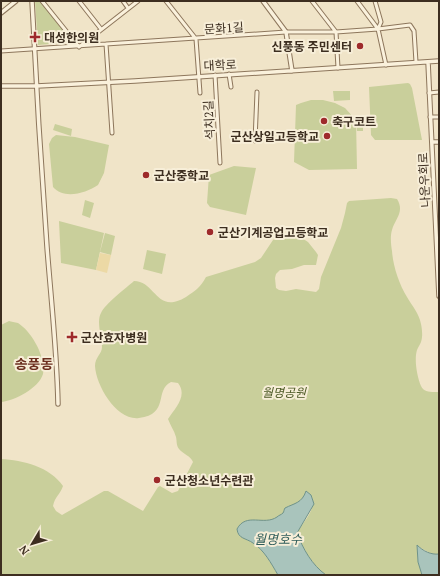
<svg xmlns="http://www.w3.org/2000/svg" width="440" height="576" font-family="'PT Serif','Noto Sans KR',serif">
  <rect width="100%" height="100%" fill="#f0e4c8"/>
  <path fill="#c9cf9b" d="M35,1H40L73,42L38,45Z
    M408,83L410,84L412,88L422,140H375L371,135L369,87Z
    M333,91H350V100L334,101Z
    M311,100H323L335,103L345,108L356,120L357,169L309,170L294,162L296,105L301,103Z
    M356,115H363V131H357Z
    M55,124L72,129L71,136L53,130Z
    M56,135L75,137L109,145L104,173L98,185C86,193 64,200 53,187L49,144L52,138Z
    M234,166L256,168L246,215L210,207L207,203L209,175Z
    M391,198L397,199C405,212 395,219 392,230C390,236 391,245 392,251C393,266 399,284 407,297C412,306 419,313 421,324C422,329 423,336 421,342C420,345 418,347 417,350C414,360 417,376 421,386C424,393 432,392 439,392V554H432L417,546L418,562L422,575H326C312,565 303,549 297,533C304,520 323,503 306,491C305,493 305,495 304,497C301,501 278,518 274,519C261,525 245,514 237,529C240,539 246,538 253,543C264,551 271,563 278,575H1V459C23,460 50,467 63,486C60,495 55,496 53,506L56,511L62,515L104,491H108L143,511L158,487L160,486L172,493L178,491L193,462C191,456 183,454 179,449C176,445 177,441 176,437C174,430 170,425 168,419C175,408 188,396 178,383L171,382C154,390 170,414 139,418C117,421 96,386 95,366C95,357 102,354 102,347C102,337 96,322 101,313C105,304 126,288 134,281C156,281 156,315 186,297C196,290 200,288 206,277L255,262L261,258L273,240L279,236L294,233L308,242L316,252L318,255L316,265H304L292,269L280,270L276,274L275,278L276,288L279,290L286,291L296,289L316,292L319,289L321,277L341,228L345,213L347,203L349,201Z
    M85,200L94,203L90,218L82,215Z
    M59,221L104,233L96,270L61,263Z
    M105,233L115,236L111,255L100,252Z
    M147,250L166,254L162,274L143,269Z
    M9,321C11,322 15,322 18,323C32,332 46,357 43,374C39,388 14,401 1,402V325Z"/>
  <path fill="#ecd9a5" d="M100,253L111,255L107,273L96,270Z"/>
  <path fill="#a9c4bc" stroke="#6f938a" d="M306,491L311,495L314,504L297,533C303,549 312,565 326,575H278C271,563 264,550 253,543C246,538 238,539 237,529C246,512 264,526 277,517C279,515 281,515 283,513C284,512 284,509 285,508C295,503 302,503 306,491Z
    M417,545C423,551 431,555 439,554V575H422L418,562Z"/>
  <g fill="none" stroke-linecap="round" stroke-linejoin="round">
    <g stroke="#8d765c" stroke-width="5">
      <path id="minor" d="M42,1L79,47L138,1
        M79,1L101,29
        M123,1L128,8
        M166,1L196,39L200,93
        M312,1L336,32L338,68
        M357,1L378,29L386,65
        M375,1L381,22L378,29
        M106,44L112,133
        M1,51L286,32H336L378,29L410,25L414,31L416,62
        M229,74L231,87
        M215,75L220,163
        M429,93L439,92
        M430,117H439
        M255,141L257,92"/>
    </g>
    <g stroke="#8d765c" stroke-width="5.5">
      <path id="tertiary" d="M32,1C36,83 41,165 47,247C51,299 57,352 58,404
        M263,1L286,32L292,71
        M1,13L16,1
        M428,62L439,296
        M1,86H37L135,81L439,61
        M432,142H439"/>
    </g>
    <use href="#minor" stroke="#faf1dc" stroke-width="3"/>
    <use href="#tertiary" stroke="#faf1dc" stroke-width="3.5"/>
  </g>
  <g fill="#9e2a2b" stroke="#f7eed8" stroke-width="1.5">
    <path d="M33 31h4v4h4v4h-4v4h-4v-4h-4v-4h4z"/>
    <circle cx="360" cy="46" r="4"/>
    <circle cx="324" cy="121" r="4"/>
    <circle cx="327" cy="136" r="4"/>
    <circle cx="146" cy="175" r="4"/>
    <circle cx="210" cy="232" r="4"/>
    <path d="M70 331h4v4h4v4h-4v4h-4v-4h-4v-4h4z"/>
    <circle cx="157" cy="480" r="4"/>
  </g>
  <g text-anchor="middle" dominant-baseline="central" stroke-width="4" stroke-linejoin="round" paint-order="stroke">
    <g font-size="12" fill="#3d2e20" stroke="#f7eed8">
      <text transform="translate(224 28) rotate(-4)">문화1길</text>
      <text transform="translate(220 65) rotate(-3)">대학로</text>
      <text transform="translate(209 120) rotate(-93)">석치2길</text>
      <text transform="translate(424 180) rotate(-93)">나운우회로</text>
    </g>
    <g font-size="12" font-weight="bold" fill="#3d2e20" stroke="#f7eed8" text-anchor="start">
      <text x="44" y="37">대성한의원</text>
      <text x="352" y="46" text-anchor="end">신풍동 주민센터</text>
      <text x="332" y="121">축구코트</text>
      <text x="319" y="136" text-anchor="end">군산상일고등학교</text>
      <text x="154" y="175">군산중학교</text>
      <text x="218" y="232">군산기계공업고등학교</text>
      <text x="81" y="337">군산효자병원</text>
      <text x="165" y="480">군산청소년수련관</text>
    </g>
    <g font-size="12" font-style="italic" fill="#4d5a26" stroke="#f7eed8">
      <text x="284" y="392">월명공원</text>
    </g>
    <g font-size="13" font-style="italic" fill="#2f5d5a" stroke="#f7eed8">
      <text x="278" y="539">월명호수</text>
    </g>
    <g font-size="14" font-weight="bold" fill="#6b2e1e" stroke="#f7eed8">
      <text x="34" y="363">송풍동</text>
    </g>
  </g>
  <rect width="440" height="576" fill="none" stroke="#3d2e20" stroke-width="4"/>
  <g transform="translate(32 544) rotate(232)" stroke="#f7eed8" stroke-width="3" paint-order="stroke">
  <path d="M0-3L7 15L0 10L-7 15Z" fill="#3d2e20"/>
  <text y="-6" font-size="11" font-weight="bold" text-anchor="middle" fill="#3d2e20">N</text>
  </g>
</svg>
